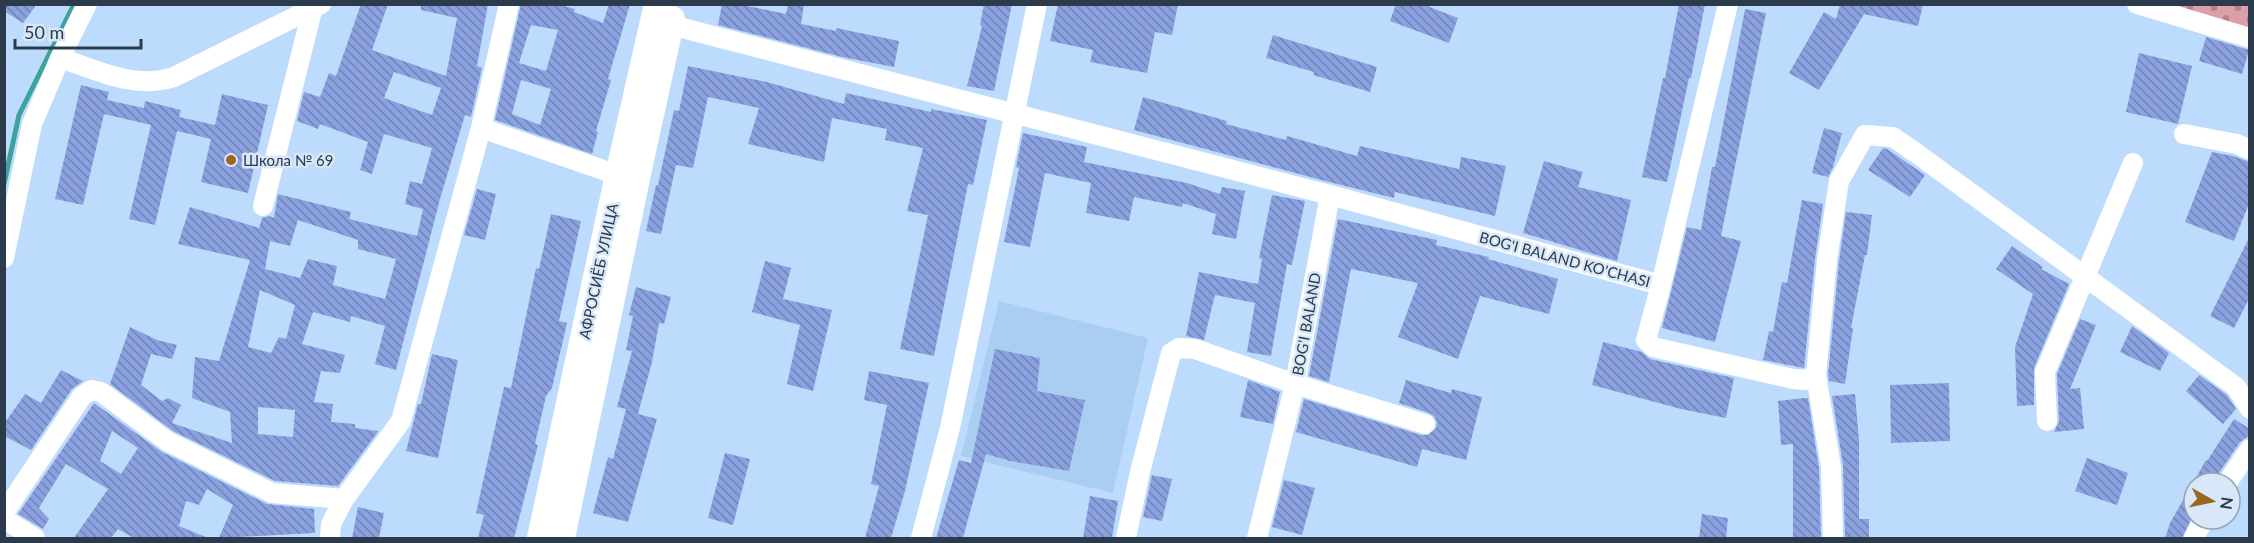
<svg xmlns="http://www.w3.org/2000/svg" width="2254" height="543" font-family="Lato,sans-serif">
  <defs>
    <pattern id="cemetery-stones" width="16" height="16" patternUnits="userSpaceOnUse" patternTransform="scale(1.5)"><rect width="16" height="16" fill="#dc9ea8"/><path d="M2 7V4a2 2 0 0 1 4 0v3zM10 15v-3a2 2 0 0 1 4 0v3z" fill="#b3828b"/></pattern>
    <pattern id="building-back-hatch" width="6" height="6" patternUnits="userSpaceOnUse" patternTransform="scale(1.5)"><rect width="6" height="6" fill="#8ba1df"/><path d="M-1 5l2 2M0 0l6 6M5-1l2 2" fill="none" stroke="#7284b7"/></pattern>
  </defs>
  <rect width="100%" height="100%" fill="#bddcfd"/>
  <path fill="#aacef2" d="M999,301L1148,338L1113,493L961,456Z"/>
  <path fill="url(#cemetery-stones)" d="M2172,5H2249V28Z"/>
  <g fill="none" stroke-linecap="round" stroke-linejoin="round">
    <path stroke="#3ca39d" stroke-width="5" d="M4,184L19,115L74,4"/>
  </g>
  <path fill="url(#building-back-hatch)" fill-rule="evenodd" d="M4,4H37L23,23L4,11Z
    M361,4H388L372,50L446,76L457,18L421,10V4H488L477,66L482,68L471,117L465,115L440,199L396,370L375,364L385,326L351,316L350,322L313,312L302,344L345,355L340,373L321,371L314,402L333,404L331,422L355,424V428L378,431L377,433L338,486L275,481L173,431L110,384L130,327L157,340L177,345L172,359L151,354L141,385L162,401L168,398L181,405L172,423L232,443L230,412L192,398L195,357L219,361L250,260L178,244L190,207L259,228L262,218L269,216L274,218L278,194L351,212L349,219L417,236L423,209L405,204L410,181L422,184L432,148L384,134L372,174L360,170L368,142L320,124L318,129L297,121L304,92L320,97L329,73L336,76ZM394,72L441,88L432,115L384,98ZM298,220L358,240V249L396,259L385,299L333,285L337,266L308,259L300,278L265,269L270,241L290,246ZM260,290L295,305L286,339L279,337L271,353L248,347ZM258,407L295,410L293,437L258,434Z
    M521,4H557L575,9L574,12L603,23L609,4H630L608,79L611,80L596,131L598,132L592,154L495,120ZM531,25L558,30L546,71L519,63ZM521,80L551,89L540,125L512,114Z
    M722,4H738L786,14L788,4H804L801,24L836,31V28L899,41L894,67L842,57L718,25Z
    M984,4H1012L994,91L967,86L982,26L980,25Z
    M1058,4H1178L1172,35L1155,32L1147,73L1090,62L1093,50L1050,41Z
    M1396,4H1422L1458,18L1449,43L1390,21Z
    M1679,4H1705L1691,78H1689L1667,182L1642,177L1663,78H1665Z
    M1840,4H1923L1918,26L1864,14L1819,90L1789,73L1824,12L1836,19Z
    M1745,9L1766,13L1721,236L1741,241L1715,342L1662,328L1687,227L1701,230L1712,167H1715Z
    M1273,35L1377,67L1370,92L1313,75L1314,72L1266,58Z
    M2206,37L2249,50L2242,74L2199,61Z
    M2139,53L2192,66L2178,124L2126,112Z
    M688,66L767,82L844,104L846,93L931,112V109L987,120L973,185L968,184L934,356L900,349L928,215L907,211L923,148L885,140L887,129L832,118L824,162L748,144L759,108L708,97L693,168L676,165L661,234L646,231L656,185H658L674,110L679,111Z
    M81,85L109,92L107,100L144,108L145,101L181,110L179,117L215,125L222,94L268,105L248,193L201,182L211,139L177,131L155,225L129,219L151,125L104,114L83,205L55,199Z
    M1143,97L1227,121L1226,124L1286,140L1287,136L1357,156L1360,146L1459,169L1461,157L1506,166L1495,216L1395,192L1394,198L1329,182L1134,130Z
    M1824,128L1842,133L1833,167L1828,177L1812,173Z
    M1023,133L1087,147L1084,162L1187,183L1220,194L1222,187L1245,191L1236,239L1212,234L1216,214L1183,203L1182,207L1134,197L1129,221L1086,213L1091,183L1045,173L1030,247L1004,242L1019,168L1016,167Z
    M1883,148L1887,149L1925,175L1910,197L1868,170Z
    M2212,152L2233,156L2250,162V201L2234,241L2185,222Z
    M1544,161L1583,172L1578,187L1631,200L1617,261L1523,233Z
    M477,189L496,194L485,240L464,235Z
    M1272,195L1305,201L1292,265L1287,264L1271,356L1247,352L1255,303L1215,295L1204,340L1186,336L1199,272L1258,284L1262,259L1259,258Z
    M1802,200L1823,204L1815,259L1804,368L1763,360L1769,331L1773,332L1782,282L1787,283Z
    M1846,212L1872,215L1867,255H1865L1851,328H1853L1845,384L1829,381L1828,375L1839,261Z
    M551,214L581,221L559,321L567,323L552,388L546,396L535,444L538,445L514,538H478L484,515L476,513L504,387L511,388L536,268L539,269Z
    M1338,219L1437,240L1436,245L1489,257L1488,259L1558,279L1549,314L1480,296L1458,359L1398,337L1418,283L1351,269L1329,382L1309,376Z
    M2250,236V297L2234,328L2210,316Z
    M2012,246L2043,267L2041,269L2069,284L2034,368V405L2017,406L2015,347L2033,294L1996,269Z
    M765,261L791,268L783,299L832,310L813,391L787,384L800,325L752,312Z
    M636,287L671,297L664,324L659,323L652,362L638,414L657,419L628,522L593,513L608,457L613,459L626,409L617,407L632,351L626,350L633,316L629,315Z
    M2080,319L2096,325L2070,389L2080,388L2084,429L2054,432L2059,421L2057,374Z
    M2132,326L2169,353L2160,371L2120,352Z
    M1603,342L1642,352L1650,359L1734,378L1726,418L1681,409L1592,385Z
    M995,349L1040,358L1037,391L1085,400L1069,471L1010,461L986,454L963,538H936L959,460L971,463Z
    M432,354L458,360L438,458L406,451L418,404H421Z
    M61,370L83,381L72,389L31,450L4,436V424L25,394L41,403Z
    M869,371L929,383L905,491L891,538H865L879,486L871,484L887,405L864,400Z
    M2199,375L2227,395L2236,409L2223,424L2186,391Z
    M1248,380L1280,392L1273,424L1240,417Z
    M1406,380L1451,393L1452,389L1482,397L1466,460L1422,449L1417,467L1296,432L1304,399L1421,435H1428L1436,428L1437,422L1434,416L1429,413L1399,403Z
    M1949,383L1950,441L1891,443L1890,385Z
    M1855,394L1859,441V519H1869V538H1845L1843,465L1832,396Z
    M1805,398H1808L1819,468L1821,538H1793V444L1781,445L1778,401Z
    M94,403L162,452L267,504L314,509L315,533L219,538L233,505L207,489L199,505L186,501L179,526L208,538H134L118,529L111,538H74L108,489L66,464L39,508L49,519L43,529L18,514ZM112,431L138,448L121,474L100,461Z
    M2234,419L2250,429V435L2240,442L2217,476L2215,483H2194V513L2182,538H2165L2170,523L2206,460L2207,461Z
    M725,453L750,459L733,525L708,518Z
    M2087,458L2128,473L2117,505L2075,491Z
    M1152,475L1172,479L1162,521L1143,517Z
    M1284,480L1315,488L1302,535L1272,527Z
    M1090,496L1118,501L1112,538H1083Z
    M358,507L384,513L379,538H352Z
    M1702,514L1728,518L1726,538H1699Z"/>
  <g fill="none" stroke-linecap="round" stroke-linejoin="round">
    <path stroke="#fff" stroke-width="20" d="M2137,4L2250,38
      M659,22L1330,195L1661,285L1728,4
      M60,58C97,70 134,90 174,77L321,4
      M481,128L618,175
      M2184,134L2237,144L2250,150
      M263,206L312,11
      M4,258L32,124L60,58L87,4
      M1661,285L1646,340L1653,347L1793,379L1806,380L1816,375
      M2047,421L2045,372L2133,163
      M2227,483L2250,449
      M4,513L82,396L91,390L101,392L167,441L272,493L344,499
      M4,519L35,538
      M330,538L331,524L344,499L401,421L481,128L509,4
      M921,538L950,428L1037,4
      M1126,538L1140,472L1171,353L1179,348L1195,349L1295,384L1330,195
      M1257,538L1295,384L1425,424
      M1833,538L1831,467L1816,375L1827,260L1839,181L1865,135L1893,137L1916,153L2236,387L2250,409
      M2194,538L2204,519"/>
    <path stroke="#fff" stroke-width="26" d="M540,538L618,175L657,4
      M562,538L639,169L672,19"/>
  </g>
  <circle fill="#9b661f" stroke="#d8e8f8" stroke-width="2" cx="231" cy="160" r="6"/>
  <g text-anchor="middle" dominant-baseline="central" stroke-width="5" stroke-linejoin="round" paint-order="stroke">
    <g font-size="15" fill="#2b3b4b" stroke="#d8e8f8" text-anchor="start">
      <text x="243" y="160">Школа № 69</text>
    </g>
    <g font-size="15" fill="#2b3b4b" stroke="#d8e8f8">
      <text transform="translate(1565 259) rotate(15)">BOG'I BALAND KO'CHASI</text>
      <text transform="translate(598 271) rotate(-78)">АФРОСИЁБ УЛИЦА</text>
      <text transform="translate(1306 324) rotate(-80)">BOG'I BALAND</text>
    </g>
  </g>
  <rect width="2254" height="543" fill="none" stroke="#2b3b4b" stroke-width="12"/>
  <g transform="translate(2212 501) rotate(99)"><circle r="28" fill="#d8e8f8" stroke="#93a3b3" stroke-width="1.5"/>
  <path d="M0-4.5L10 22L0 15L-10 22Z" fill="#9b661f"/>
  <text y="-9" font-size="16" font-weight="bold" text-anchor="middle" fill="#2b3b4b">N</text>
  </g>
  <path d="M15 39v9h126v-9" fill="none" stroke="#2b3b4b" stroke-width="3"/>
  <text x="24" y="39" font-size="18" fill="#2b3b4b" stroke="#d8e8f8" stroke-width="4.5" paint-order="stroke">50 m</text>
</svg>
